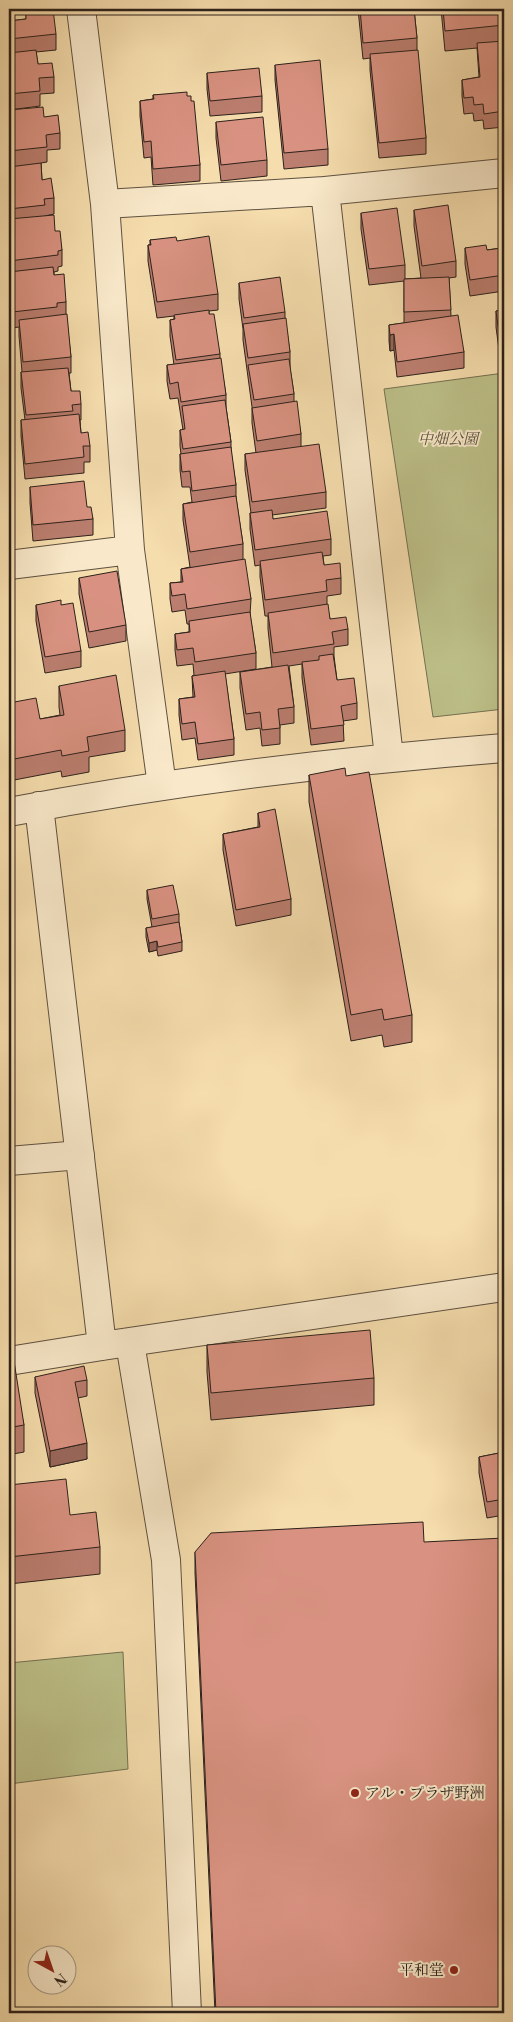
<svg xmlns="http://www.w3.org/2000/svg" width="513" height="2022" font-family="'Libre Bodoni','Noto Serif JP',serif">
  <rect width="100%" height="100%" fill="#f6ddad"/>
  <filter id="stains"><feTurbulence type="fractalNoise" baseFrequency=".004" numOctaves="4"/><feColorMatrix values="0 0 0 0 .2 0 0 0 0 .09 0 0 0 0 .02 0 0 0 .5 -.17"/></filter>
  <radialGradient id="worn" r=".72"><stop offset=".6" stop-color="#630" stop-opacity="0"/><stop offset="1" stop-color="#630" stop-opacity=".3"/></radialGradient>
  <path fill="#bdc089" stroke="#747052" d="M504,373V709L433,717L384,389Z
    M123,1652L128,1769L9,1784V1663Z"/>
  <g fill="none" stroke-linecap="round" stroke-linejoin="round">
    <g stroke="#5e5040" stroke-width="30">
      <path id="minor" d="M81,9L105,204L130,550L162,786
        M325,191L389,757
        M105,204L325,191L504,173
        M9,565L130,550
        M39,806L102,1346
        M9,812C172,781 338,761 504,748
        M9,1161L80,1155
        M9,1361L102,1346L504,1287"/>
    </g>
    <g stroke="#5e5040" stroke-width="30">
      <path id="tertiary" d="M130,1343L166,1560L187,2013"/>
    </g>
    <use href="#minor" stroke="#f9e9ca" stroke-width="28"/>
    <use href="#tertiary" stroke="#f9e9ca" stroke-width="28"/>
  </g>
  <path fill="#bb7e6f" stroke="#2c211b" d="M26,9L56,34V50L36,52L38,64L54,77V93L40,94V106L9,110V21L26,19Z
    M358,9H414L417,38V50L426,138V154L379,158L370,70V58L363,59Z
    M441,9H504V127L484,129L483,120L474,121L473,113L464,114L462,96V80L479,77L477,48L445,51Z
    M275,65L328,149V165L284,169L275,80Z
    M207,73L262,96V112L210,116L207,89Z
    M153,95L187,96L191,101L200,165V181L153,185L151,157L144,158L140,116V101L153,99Z
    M9,110L44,117L60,133V149L47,150V162L41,163L42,180L54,198V214L45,216L55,231L62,250V266L58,267V271L54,272V275L66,302V314L71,357V373H69L71,391L81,404V420H80L81,433L90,446V462H84V473L25,479L21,436V420H25L21,388V372H22L19,336V327L12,328L9,291Z
    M216,122L267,160V176L221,181L216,138Z
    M414,210L456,261V277L449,278L451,316L464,352V368L397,377L394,350L390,351L389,341V325L404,323V281L369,285L361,229V213L405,265V279L421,278L414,226Z
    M150,240L177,241L218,294V310L209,311V314L220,354V358L226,395V407L231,442V452L236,485V498L243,544V560L251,599L250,615L256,653V669L225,674L234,739V755L198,760L195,738L182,740L179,715V699L193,697L192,676L194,675L193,664L177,666L175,650V634L189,632V624H187L185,610L172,612L170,599V583L181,582V569L190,567L183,520V504L192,502L190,487H182L180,470V454H181L180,446V430H183L178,398L170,399L167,381V365H174L170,336V320L174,319V316L157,318L148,261V245H150Z
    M501,241H504V291L470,296L465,264V248L487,250L501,248Z
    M239,283L285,312V318L290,352V368L294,394V402L301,434V446L326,492V508L272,515L273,519L331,539V555L323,556L324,565L341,578V594L327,596V604L330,619L348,629V645L334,647V656L337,680L357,703V719L343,721L344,741L311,745L302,678V664L289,666L294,707V723L280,725V744L262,746L260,728L246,730L240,688V672L272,667L268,629V616H265L260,577V565L255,566L250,529V513H251L245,470V454L256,453L252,423V407L243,340V329L239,299Z
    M501,293H504V364L501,365L496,327V311H501Z
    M30,487L87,507L93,519V535L33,541L30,503Z
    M9,513L11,532V541H9Z
    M79,578L126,625V641L89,648L79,594Z
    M36,605H61L81,651V667L45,673L36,621Z
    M59,686L125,730V751L89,757V772L62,777L61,771L9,781V703L40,719L60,715L59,707Z
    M309,775L412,1015V1042L384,1047L382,1035L351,1041L309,802Z
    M258,813L291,899V915L236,926L223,850V834L258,827Z
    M147,890L179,914V922L182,942V951L158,956L157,950L149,952L146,937V928L152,927L147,899Z
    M207,1345L374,1378V1405L211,1420L207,1372Z
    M9,1362L24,1425V1452L13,1454L12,1462L9,1470Z
    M35,1377L87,1380V1396L78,1398L87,1459L50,1467L35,1393Z
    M504,1452V1515L487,1518L479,1473V1457Z
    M9,1485L70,1515L100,1547V1574L9,1584Z
    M424,1542L504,2013H215L195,1573V1552Z"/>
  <path fill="#98665a" stroke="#2c211b" d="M394,334V350L390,351V335Z
    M157,941V950L149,952V943Z
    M13,1427L12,1462L9,1470V1443Z
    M87,1443V1459L50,1467V1451Z"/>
  <path fill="#d99281" stroke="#2c211b" d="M26,9H53L56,34L9,39V21L26,19Z
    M360,9H414L417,38L363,43Z
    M443,9H504V25L445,31Z
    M504,41V111L484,114L483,104L474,105L473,97L464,98L462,80L480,77L477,43Z
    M36,50L38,64L52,63L54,77L39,78L40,91L9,94V53Z
    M418,50L426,138L379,143L370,54Z
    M320,60L328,149L284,153L275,65Z
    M259,68L262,96L210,101L207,73Z
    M187,92V96H191V101H194L200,165L153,169L151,141L144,142L140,101L154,99L153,95Z
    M43,107L44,117L58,115L60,133L46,135L47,147L9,151V110Z
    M263,117L267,160L221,165L216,122Z
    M41,163L42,180L51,178L54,198L44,199L45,205L9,209V167Z
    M448,205L456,261L422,266L414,210Z
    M397,208L405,265L369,269L361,213Z
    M54,215L55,231H60L62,250L58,251V255L9,261V219Z
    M209,236L218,294L157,302L148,245H151L150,240L176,237L177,241Z
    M501,241H504V275L470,280L465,248L486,245L487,250L502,248Z
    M53,267L54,275L64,274L66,302L57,303V307L12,312L9,272Z
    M280,277L285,312L244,318L239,283Z
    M449,277L451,310L404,312V279Z
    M501,293H504V348L501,349L496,311L503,310Z
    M209,310V314H214L220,354L176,360L170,320L175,319L174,315Z
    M67,314L71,357L23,362L19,320Z
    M458,315L464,352L397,362L394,334L390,335L389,325Z
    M286,318L290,352L248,358L243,324Z
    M221,358L226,395L181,402L178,382L170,384L167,365Z
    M289,359L294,394L254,400L248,365Z
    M68,368L71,391H80L81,404L72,405L73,411L26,415L21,372Z
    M225,400L231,442L183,449L180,430L185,429L182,406Z
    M297,401L301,434L257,441L252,408Z
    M79,414L81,433L88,432L90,446H83L84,457L25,464L21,420Z
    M319,444L326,492L252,502L245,454Z
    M231,447L236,485L192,491L190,471L182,472L180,454Z
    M84,481L87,507H91L93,519L33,525L30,487Z
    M236,496L243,544L190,552L183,504Z
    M272,510L273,519L327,511L331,539L255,550L250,513Z
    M9,513L11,532H9Z
    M322,552L324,565L340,563L341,578L326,580L327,591L265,600L260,561Z
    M245,559L251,599L187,609L185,594L172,596L170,583L183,582L181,569Z
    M117,571L126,625L89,632L79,578Z
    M61,600V605L73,603L81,651L45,657L36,605Z
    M328,604L330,619L346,617L348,629L332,632L334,644L273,653L268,613Z
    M250,612L256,653L195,662L193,648L177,650L175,634L190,632L189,621Z
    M333,654L337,680L354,678L357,703L341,706L344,725L311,729L302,662L319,660V656Z
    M288,665L294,707L278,709L280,728L262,730L260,712L246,714L240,672Z
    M225,671L234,739L198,744L195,722L182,724L179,699L195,697L192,676Z
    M116,675L125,730L87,737L89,751L62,756L61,750L9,760V703L36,698L40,719L64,715L59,686Z
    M345,768L346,776L369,772L412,1015L384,1020L382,1009L351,1015L309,775Z
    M275,809L291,899L236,910L223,834L260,827L258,813Z
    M173,885L179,914L152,919L147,890Z
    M179,922L182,942L158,947L157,941L149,943L146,928Z
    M370,1330L374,1378L211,1393L207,1345Z
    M14,1361L24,1425L13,1427L12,1436L9,1443V1362Z
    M84,1366L87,1380L75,1382L87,1443L50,1451L35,1377Z
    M504,1452V1499L487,1502L479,1457Z
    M66,1479L70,1515L96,1512L100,1547L9,1557V1485Z
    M423,1522L424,1542L504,1538V2013H216L195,1552L211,1533Z"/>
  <g fill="#8f2418" stroke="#f9e9ca" stroke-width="2">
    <circle cx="355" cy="1793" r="5"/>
    <circle cx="454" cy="1970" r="5"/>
  </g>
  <g text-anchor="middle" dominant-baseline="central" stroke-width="4" stroke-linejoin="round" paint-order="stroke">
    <g font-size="15" font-style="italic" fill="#58513c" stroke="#f9e9ca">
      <text x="448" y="439">中畑公園</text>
    </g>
    <g font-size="15" fill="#2c211b" stroke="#f9e9ca" text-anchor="start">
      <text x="365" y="1793">アル・プラザ野洲</text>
      <text x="444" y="1970" text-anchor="end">平和堂</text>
    </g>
  </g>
  <rect width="513" height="2022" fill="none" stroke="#f6ddad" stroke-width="30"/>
  <rect x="10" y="10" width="493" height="2002" fill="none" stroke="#2c211b" stroke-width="2.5"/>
  <rect x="15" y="15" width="483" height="1992" fill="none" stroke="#2c211b"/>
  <g transform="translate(52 1970) rotate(140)"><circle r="24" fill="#f9e9ca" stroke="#a79984"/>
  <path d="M0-4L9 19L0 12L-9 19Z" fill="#8f2418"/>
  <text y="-8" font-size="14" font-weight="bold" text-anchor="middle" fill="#2c211b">N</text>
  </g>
  <rect width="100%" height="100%" filter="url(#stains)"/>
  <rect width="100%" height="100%" fill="url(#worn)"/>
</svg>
